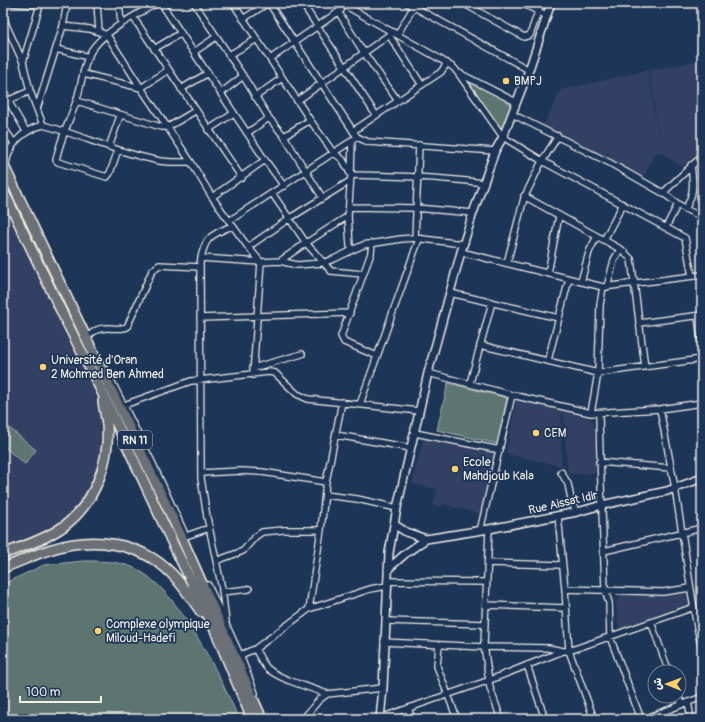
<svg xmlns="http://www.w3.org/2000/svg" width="705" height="722" font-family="Pangolin,'Playpen Sans Arabic',sans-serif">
  <rect width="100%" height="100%" fill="#1d3557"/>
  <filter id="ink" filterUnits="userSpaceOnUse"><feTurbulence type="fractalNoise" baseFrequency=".025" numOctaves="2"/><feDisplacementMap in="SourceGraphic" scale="8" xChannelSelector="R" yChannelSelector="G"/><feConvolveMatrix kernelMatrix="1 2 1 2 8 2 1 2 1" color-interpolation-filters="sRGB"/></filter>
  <g filter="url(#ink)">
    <path fill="#314163" d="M702,60V91L697,92L702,118V148L682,167L664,155V152L655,153V152L644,177L543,126L561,90L648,70L659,143L650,70Z
      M3,200L71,345L94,389L102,426L101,458L94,480L78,505L57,524L17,549L3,554Z
      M516,400L562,411L561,466L506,454Z
      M563,411L591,419L593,421L597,473L568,474Z
      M423,438L499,454L484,515L443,504L442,507L433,505L437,489L412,484Z
      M688,592L692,593L693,602L690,605L619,629L616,602L622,594L665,596Z"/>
    <path fill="#5b7471" stroke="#a8b2ac" d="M464,76L513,103L502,132Z
      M448,383L507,398L498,444L437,430Z
      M8,427L36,450L25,464L3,446V433Z
      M84,561C100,561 117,561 132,567C178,586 219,675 239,719H3V584L44,565Z"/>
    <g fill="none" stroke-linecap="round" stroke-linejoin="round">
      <g stroke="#f4f1e8" stroke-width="8">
        <path id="minor" d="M13,3L40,5L23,62
          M97,3L99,32L107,35L141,88L191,162L212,197L248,247L261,262L280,261L297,265L322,263L334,259L363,245L401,239L415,238L463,244
          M119,3L121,23
          M161,3L265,160L284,186
          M194,3L243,76L269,118L284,136L322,197
          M233,3L310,120L333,152L343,160L351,175L348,216L350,246L353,249
          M269,3L357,137L368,142L495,151
          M302,3L376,115
          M341,3L440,59L454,68L458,73L503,137L544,162L685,238L692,276
          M407,3L529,70
          M463,3L524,37L530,35L541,3
          M522,3L547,16
          M339,13L364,53L398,101
          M3,15L7,27L23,62L30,91L43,125
          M133,17L242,178
          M243,19L268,3
          M63,26L90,29L99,32
          M389,35L422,85
          M397,35L416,3
          M56,49L89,57
          M154,49L181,33
          M194,52L216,37
          M229,55L257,39
          M270,59L341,10
          M459,73L516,102
          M84,74L141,88L168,70
          M181,89L208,73
          M3,92L26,131
          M221,93L243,76
          M255,97L282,78
          M7,101L30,91
          M77,101L161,127H168L195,111
          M297,101L393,32
          M37,109L63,26L67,3
          M512,114L610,163L663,193L702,156
          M3,127L14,143
          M208,130L234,113
          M353,131L441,72L447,63
          M247,133L269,118
          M284,136L310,120
          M352,140L351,175C395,176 439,177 484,183
          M109,147L120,116
          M3,150L12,148
          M118,150L110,173L107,177L58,162L56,160C60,140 69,122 76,102C82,86 83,60 94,47C108,29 138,14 157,3
          M6,168C6,146 23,130 43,125C81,135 116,152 155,160C167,163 179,162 191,162
          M272,193L306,243L331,271L363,274
          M663,193L685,209L702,217
          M524,196L622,250L631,259L645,367
          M212,197L265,160
          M349,207L416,208L473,213
          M685,209C695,194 693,182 691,165
          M229,221L353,140
          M666,227L678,204
          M415,238L419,145
          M604,240L623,204
          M372,243L371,253L341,336L344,342L377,356
          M248,247L290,218L350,181
          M461,252L603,287L702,275
          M201,258L261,262L253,375
          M280,261L306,243L348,216
          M507,263L524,198L541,163L558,136
          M548,273L559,216
          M581,282L589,252L597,236
          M607,287L614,260L620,249
          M450,293L559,318
          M698,316L702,347
          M200,318L350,313
          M639,323L702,315
          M89,336C91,334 94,331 97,330C106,325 118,331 127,327L152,271L159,265L200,267
          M480,345L598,373L702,359
          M548,360L569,279
          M253,368L302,354
          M106,370L152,462L184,532
          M428,373L512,395L591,413L660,409L702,403
          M470,383L491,306V302
          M360,404L419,239
          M124,405L191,381L269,372L275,373L297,394L308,399L419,411
          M660,409L675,488L696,622L702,650
          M591,413L598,373L600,305L603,287
          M599,413C600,472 603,531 605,590L609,603L610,637L641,719
          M415,433L500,450
          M336,435L411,448
          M599,462L671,468
          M561,472L568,484L572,504L577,512
          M201,473L240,471L262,472L326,482
          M325,495L357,499L397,508
          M558,515L565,589L569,651L594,719
          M489,529L484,645L490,688L501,719
          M480,531L512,395
          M186,536L209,528
          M604,551L702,528
          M216,561L243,551L255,537L262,532L283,530H321
          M488,563L562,565
          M387,581L486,582
          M208,585L240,655L255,693
          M565,589L663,592L690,588
          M222,592L249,589
          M486,605L565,608
          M309,609L321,530L326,482L342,402
          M386,621L485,624
          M226,622L222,589L207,517L201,478L200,263C204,239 209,235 232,226
          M651,622L669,672
          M384,642L484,647L548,648L563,651
          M439,645L437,666L457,719
          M255,649C259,655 262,663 267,668C280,680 310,687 327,694
          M240,655L255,649L309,609L370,589L387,586
          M527,665L545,719
          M677,696L683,704
          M688,702L691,719
          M408,708L412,719
          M380,718L490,680L563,651H569L694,607
          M303,719L319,700L327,694L383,688
          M644,719L702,697"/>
      </g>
      <g stroke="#f4f1e8" stroke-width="10">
        <path id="tertiary" d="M395,525L406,532L426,539
          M388,569L405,554L426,539L489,529L577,512L602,505L667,491L702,478
          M380,719L383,688L389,553L397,508L428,373L461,252L473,213L495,151L503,137L529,70L551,3"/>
      </g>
      <g stroke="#f4f1e8" stroke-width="12">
        <path id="trunk" d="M3,164L181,536L262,719
          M3,190L65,319L100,388L173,544L215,630L252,719
          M3,554C24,546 52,537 69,522C96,499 110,460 107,425C106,417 104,409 103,401
          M3,568C19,562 35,554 52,549C93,536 140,542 171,573C183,585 192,599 201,612"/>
      </g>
      <use href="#minor" stroke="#1d3557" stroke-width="5.5"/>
      <use href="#tertiary" stroke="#1d3557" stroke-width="7"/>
      <use href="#trunk" stroke="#6b7074" stroke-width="9"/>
    </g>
  </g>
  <g fill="#ffd166" stroke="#1d3557" stroke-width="1.5">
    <circle cx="506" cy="81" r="4"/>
    <circle cx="43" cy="367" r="4"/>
    <circle cx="536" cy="433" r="4"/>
    <circle cx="455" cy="469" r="4"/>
    <circle cx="98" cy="631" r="4"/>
  </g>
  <g text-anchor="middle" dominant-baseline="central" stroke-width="3.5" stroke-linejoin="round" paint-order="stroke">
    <rect fill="#1d3557" stroke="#b4b9bc" stroke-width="1" x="118" y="431" width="34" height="18" rx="3"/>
    <g font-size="11" font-weight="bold" fill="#f4f1e8">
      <text x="135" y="440">RN 11</text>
    </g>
    <g font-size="12" fill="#f4f1e8" stroke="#1d3557" text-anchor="start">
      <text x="514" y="81">BMPJ</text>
      <text x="51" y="360">Université d'Oran<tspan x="51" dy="14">2 Mohmed Ben Ahmed</tspan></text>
      <text x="544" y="433">CEM</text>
      <text x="463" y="462">Ecole<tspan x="463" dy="14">Mahdjoub Kala</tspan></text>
      <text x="106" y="624">Complexe olympique<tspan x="106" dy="14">Miloud-Hadefi</tspan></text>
    </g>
    <g font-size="12" fill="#f4f1e8" stroke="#1d3557">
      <text transform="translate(563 503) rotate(-13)">Rue Aissat Idir</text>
    </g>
  </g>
  <rect width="705" height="722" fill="none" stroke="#1d3557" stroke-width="16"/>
  <rect x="8" y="8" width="689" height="706" fill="none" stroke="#f4f1e8" stroke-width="1.5" filter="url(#ink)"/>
  <g transform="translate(667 684) rotate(271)"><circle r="19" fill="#1d3557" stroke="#738091"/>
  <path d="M0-3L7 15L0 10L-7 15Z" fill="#ffd166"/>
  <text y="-6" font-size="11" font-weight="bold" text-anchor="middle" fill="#f4f1e8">ش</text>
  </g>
  <path d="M20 696v6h81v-6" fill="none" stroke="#f4f1e8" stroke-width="2"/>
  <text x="26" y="696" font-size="12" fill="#f4f1e8" stroke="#1d3557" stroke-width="3" paint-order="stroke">100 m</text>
</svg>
